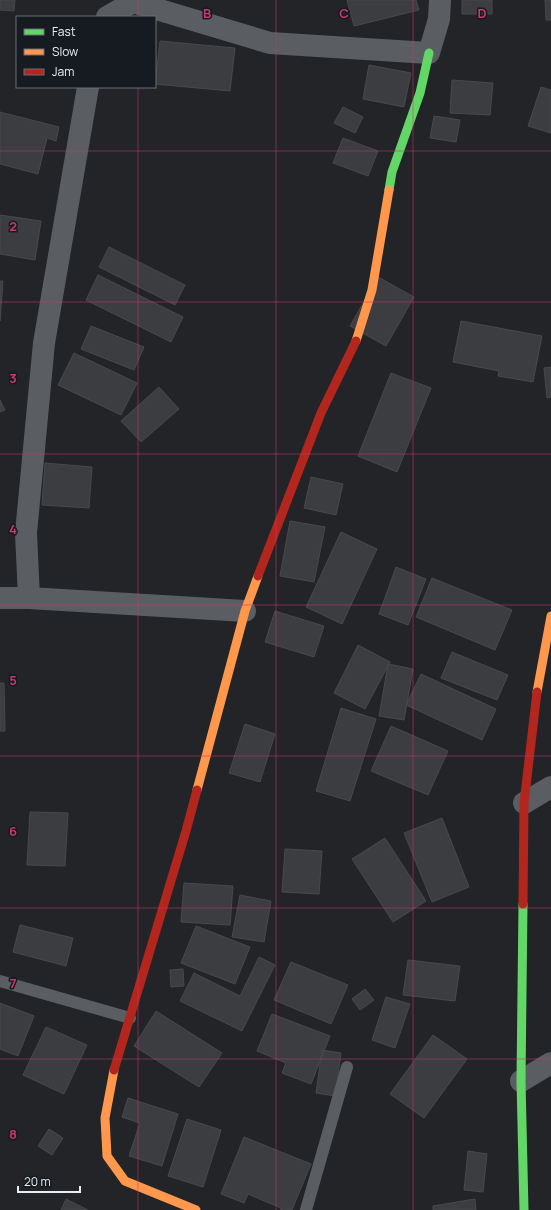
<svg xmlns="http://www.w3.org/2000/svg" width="551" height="1210" font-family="Manrope,sans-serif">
  <rect width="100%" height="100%" fill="#222427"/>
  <path fill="#3b3d40" stroke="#47494c" d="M0,0H15L14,11L0,10Z
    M347,0H416L419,10L354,26Z
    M462,0H492V14H462Z
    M545,0H551V20H546Z
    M160,41L235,48L230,91L155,84Z
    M369,65L411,73L404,107L363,99Z
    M452,80L493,83L490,115L450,113Z
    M541,87L551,90V133L528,126Z
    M343,107L363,117L355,133L334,123Z
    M0,112L59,127L56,141L47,138L38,174L0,164Z
    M434,116L460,120L456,142L430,138Z
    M343,138L378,151L368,176L333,163Z
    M0,215L41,221L35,260L0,254Z
    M109,247L185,285L175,305L99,267Z
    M98,275L183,317L171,342L86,300Z
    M378,277L414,297L386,346L350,326Z
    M0,281H3L0,321Z
    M461,321L542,336L533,382L498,376L499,371L453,362Z
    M91,326L144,347L134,370L81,349Z
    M74,353L137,383L121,415L58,385Z
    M551,367V397L547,398L544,368Z
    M391,373L431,388L397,472L358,456Z
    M159,387L179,409L141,442L121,421Z
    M0,400L5,410L0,412Z
    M45,463L92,467L89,508L42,505Z
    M311,477L343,484L336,515L304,508Z
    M290,521L325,527L314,582L280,576Z
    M341,532L377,549L342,624L306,607Z
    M396,567L426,579L408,625L379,614Z
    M432,578L512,610L495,650L416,617Z
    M275,611L324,626L314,657L265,642Z
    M358,645L390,662L365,709L334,693Z
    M452,652L508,675L497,700L441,678Z
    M388,664L413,669L404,720L379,716Z
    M421,674L496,709L482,740L406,705Z
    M0,683H4L5,731H0Z
    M341,708L376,719L350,801L316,791Z
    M245,724L275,734L260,782L229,773Z
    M391,726L448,751L428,795L371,771Z
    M30,812L68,813L65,866L27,865Z
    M442,818L469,887L432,902L404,833Z
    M385,838L426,901L393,922L352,859Z
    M285,849L322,851L319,894L282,892Z
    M184,883L233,886L230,925L181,922Z
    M240,895L271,901L264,942L232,937Z
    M20,925L73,938L66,966L13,952Z
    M196,926L250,947L235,984L181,963Z
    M259,957L275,965L242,1031L180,1001L194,973L240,996Z
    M408,960L460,966L455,1001L403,995Z
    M291,962L348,985L331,1024L274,1000Z
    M183,969L184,986L171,987L170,970Z
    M365,989L374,1000L360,1010L352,999Z
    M386,997L410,1004L395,1048L372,1040Z
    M0,1003L34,1016L18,1056L0,1049Z
    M156,1011L222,1053L199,1087L134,1046Z
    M272,1014L330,1036L311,1084L282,1073L286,1063L257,1051Z
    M46,1027L87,1045L64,1094L23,1075Z
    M433,1035L467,1059L424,1118L390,1094Z
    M322,1050L341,1053L335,1096L316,1093Z
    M128,1098L178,1114L162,1166L129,1156L140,1123L122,1117Z
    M187,1119L221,1130L203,1187L168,1176Z
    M49,1129L63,1138L52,1155L38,1146Z
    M244,1137L311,1164L292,1210H283L280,1209L281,1208L248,1194L244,1203L221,1194Z
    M468,1151L487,1154L483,1192L464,1190Z
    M66,1199L88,1210H61Z
    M475,1199L476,1210H433V1206Z"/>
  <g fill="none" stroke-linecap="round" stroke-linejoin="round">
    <path stroke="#5a5e63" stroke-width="12" d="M0,981L130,1018
      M306,1210L347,1067"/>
    <path stroke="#5a5e63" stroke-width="22" d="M107,17L133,2L270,43L429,53L439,19L440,0
      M0,598H29L245,611
      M29,598L26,533L44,343L88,87
      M524,803L551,787
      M521,1081L551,1063"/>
    <path stroke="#63d668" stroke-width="9" d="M389,190L392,172L420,93L429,53
      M523,904L521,1081L524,1210"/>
    <path stroke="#ff974d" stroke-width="9" d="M356,341L372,290L389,190
      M537,692L551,616
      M197,790L245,611L258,576
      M114,1070L105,1118L107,1156L125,1181L196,1210"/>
    <path stroke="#b3261e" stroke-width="9" d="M258,576L321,413L356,341
      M523,904L524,803L537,692
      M114,1070L186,831L197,790"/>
  </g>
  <path fill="none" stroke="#c83872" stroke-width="1" stroke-opacity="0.55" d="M138,0V17M276,0V1210M413,0V1210M138,87V1210M0,151H551M0,302H551M0,454H551M0,605H551M0,756H551M0,908H551M0,1059H551"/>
  <g font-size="13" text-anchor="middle" font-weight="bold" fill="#c83872" stroke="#161a21" stroke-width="3" stroke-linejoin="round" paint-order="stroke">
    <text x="207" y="18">B</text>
    <text x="344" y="18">C</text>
    <text x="482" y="18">D</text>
    <text x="13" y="231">2</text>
    <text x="13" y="383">3</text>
    <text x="13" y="534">4</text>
    <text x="13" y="685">5</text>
    <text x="13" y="836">6</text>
    <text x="13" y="988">7</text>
    <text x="13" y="1139">8</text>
  </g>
  <rect x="16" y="16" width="140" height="72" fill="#161a21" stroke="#6b6e75"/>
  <rect x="24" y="29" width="20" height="6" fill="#63d668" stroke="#6b6e75"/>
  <text x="52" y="36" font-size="12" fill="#eaedf2">Fast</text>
  <rect x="24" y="49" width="20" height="6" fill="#ff974d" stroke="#6b6e75"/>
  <text x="52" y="56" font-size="12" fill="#eaedf2">Slow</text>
  <rect x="24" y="69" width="20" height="6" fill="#b3261e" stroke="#6b6e75"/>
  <text x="52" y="76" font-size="12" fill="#eaedf2">Jam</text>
  <path d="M18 1186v6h62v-6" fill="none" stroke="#eaedf2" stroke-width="2"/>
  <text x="24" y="1186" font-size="12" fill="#eaedf2" stroke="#161a21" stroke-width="3" paint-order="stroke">20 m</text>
</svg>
